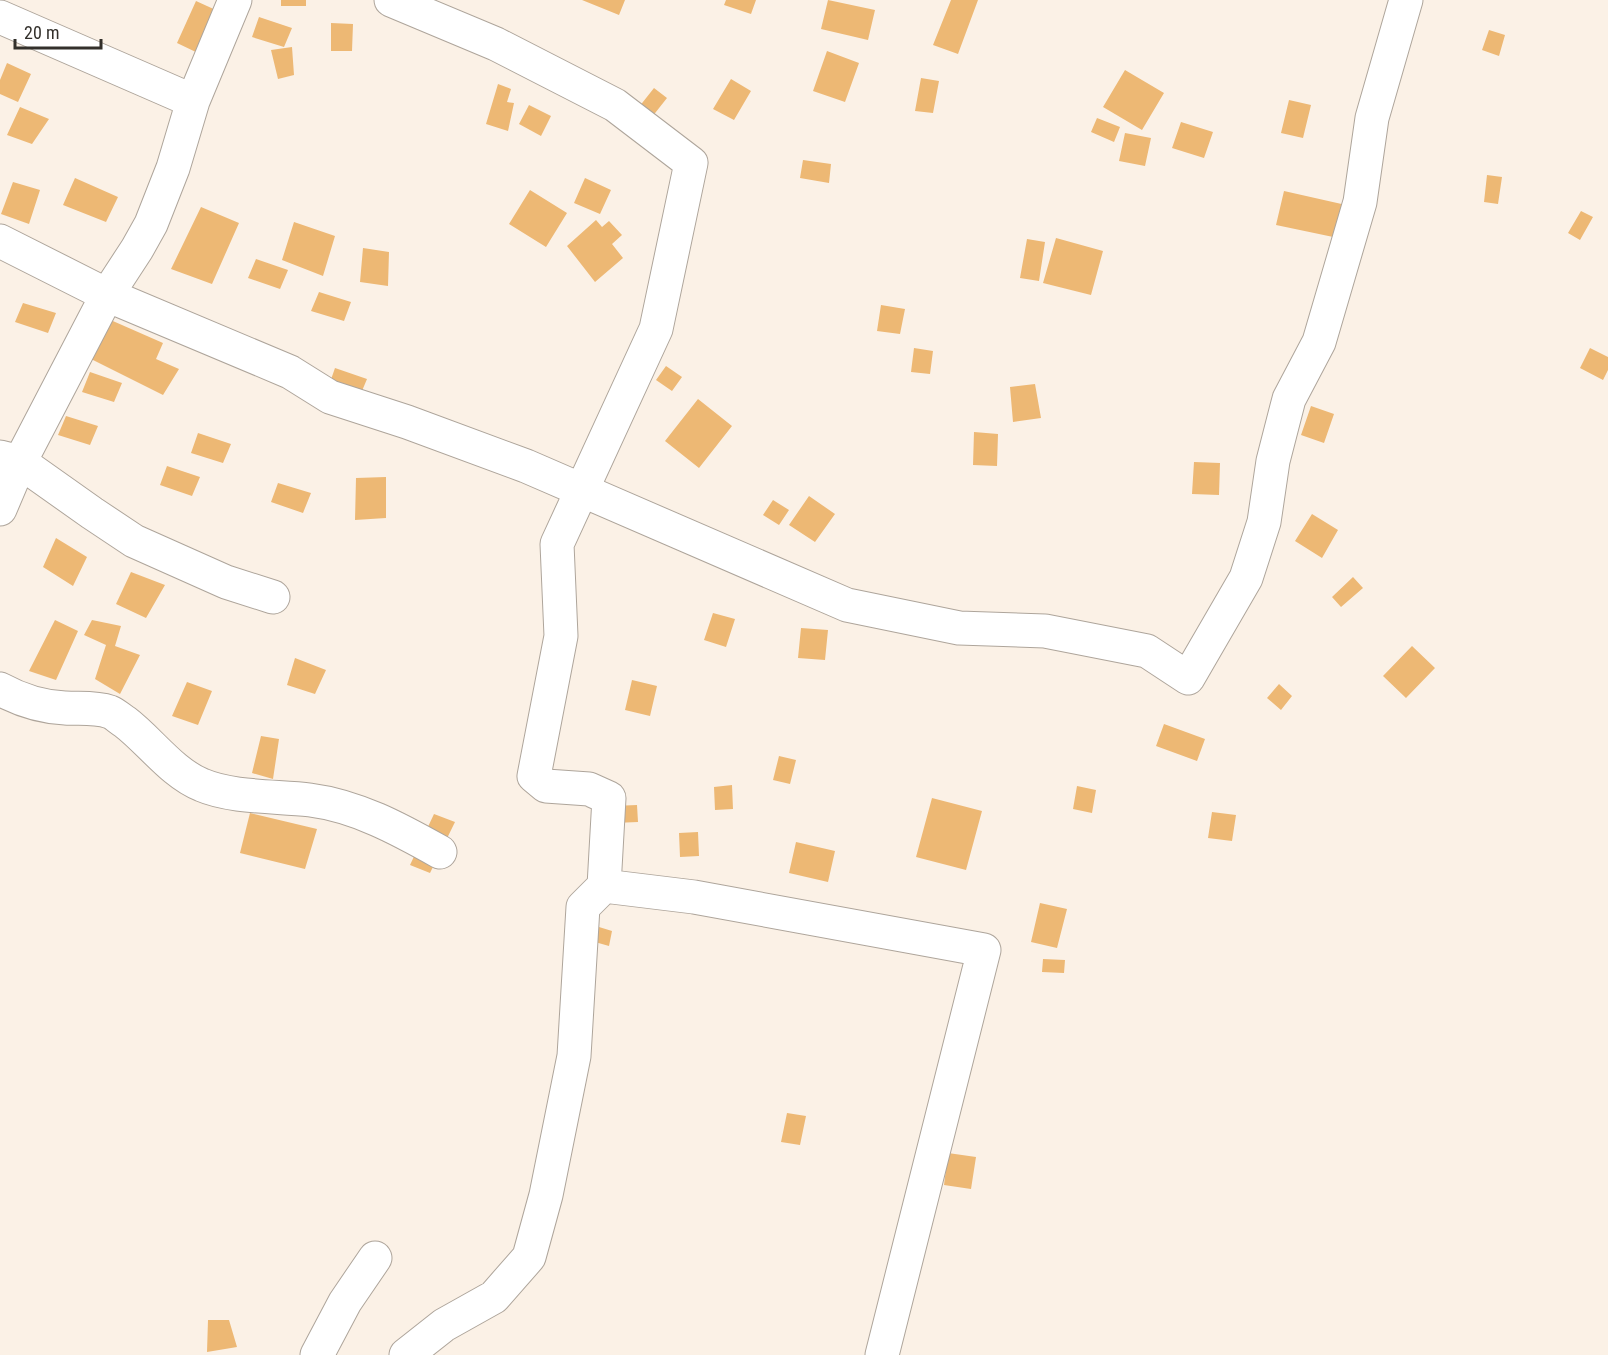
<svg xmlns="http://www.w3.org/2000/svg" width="1608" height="1355" font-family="'Roboto Condensed',sans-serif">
  <rect width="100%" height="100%" fill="#fbf1e6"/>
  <path fill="#edb874" d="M281,0H306V6H281Z
    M582,0H625L619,15Z
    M726,0H756L751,14L724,5Z
    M828,0L875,10L868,40L821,29Z
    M951,0H978L958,54L933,45Z
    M196,1L218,11L200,54L177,43Z
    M259,17L292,28L284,47L252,37Z
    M331,23L353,24L352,51H331Z
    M1489,30L1505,35L1499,56L1482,50Z
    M292,47L294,75L278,79L271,50Z
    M827,51L859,63L845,102L813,91Z
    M7,63L31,74L18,102L0,94V80Z
    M1125,70L1164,93L1142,130L1103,107Z
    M921,78L939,81L933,113L915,111Z
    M731,79L751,91L734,120L713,109Z
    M498,84L511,89L507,102L514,103L508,131L486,124Z
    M654,88L667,98L648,122L635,112Z
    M1289,100L1311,105L1303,138L1281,133Z
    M529,105L551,116L541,136L519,124Z
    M20,107L49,119L32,144L7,135Z
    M1097,118L1120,127L1114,142L1091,132Z
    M1181,122L1213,132L1204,158L1172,148Z
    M1125,133L1151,138L1145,166L1119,161Z
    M803,160L831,164L829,183L800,178Z
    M1487,175L1502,177L1498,204L1484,202Z
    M75,178L118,197L106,222L63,205Z
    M585,178L611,190L600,214L574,203Z
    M13,182L40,190L29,224L1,214Z
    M530,190L567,213L546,247L509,224Z
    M1284,191L1346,205L1338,238L1276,225Z
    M201,207L239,223L212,284L171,269Z
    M1581,211L1593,217L1580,240L1568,233Z
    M596,220L602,227L609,221L622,235L612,244L623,258L595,282L567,246Z
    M294,222L335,236L323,276L282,260Z
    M1056,238L1103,251L1091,295L1043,283Z
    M1027,239L1045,242L1039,281L1020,278Z
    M363,248L389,252L388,286L360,282Z
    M256,259L288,270L280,289L248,278Z
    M319,292L351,302L344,321L311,311Z
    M23,303L56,313L48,333L15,322Z
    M881,305L905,309L900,334L877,331Z
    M106,318L163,343L156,359L179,369L163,395L85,356Z
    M914,348L933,351L930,374L911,372Z
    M1590,348L1608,357V370L1603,380L1580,368Z
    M666,366L682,377L672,391L656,380Z
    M335,368L367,379L359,398L328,388Z
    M90,372L122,383L114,402L82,392Z
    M1035,384L1041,418L1013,422L1010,387Z
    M698,399L732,426L699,468L665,441Z
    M1311,406L1334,414L1324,443L1301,435Z
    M66,416L98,426L90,445L58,435Z
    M974,432L998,434L997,466L973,465Z
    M198,433L231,444L223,463L191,453Z
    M1194,462L1220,463L1219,495L1192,494Z
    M167,466L200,477L192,496L160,485Z
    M386,477V518L355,520L356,478Z
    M278,483L311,493L303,513L271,502Z
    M809,496L835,514L815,542L789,525Z
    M773,500L789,510L779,525L763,515Z
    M1312,514L1338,530L1322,558L1295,541Z
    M56,538L87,557L73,586L43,567Z
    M131,572L165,585L146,618L116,604Z
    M1353,577L1363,588L1341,607L1332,597Z
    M713,613L735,619L726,647L704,640Z
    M55,620L78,631L56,680L29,671Z
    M92,620L121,626L115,646L140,655L120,694L95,679L106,645L84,635Z
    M801,628L828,630L825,660L798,658Z
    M1412,646L1435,668L1406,698L1383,676Z
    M295,658L326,670L315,694L287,685Z
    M632,680L657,686L650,716L625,710Z
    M187,682L212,691L198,725L172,716Z
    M1279,684L1292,696L1281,710L1267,698Z
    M1164,724L1205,739L1197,761L1156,746Z
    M261,736L279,739L273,779L252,773Z
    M779,756L796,760L790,784L773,780Z
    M732,785L733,809L715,810L714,787Z
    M1077,786L1096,790L1092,813L1073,809Z
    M932,798L982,811L966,870L916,857Z
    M637,805L638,822L614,823L613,806Z
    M1212,812L1236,815L1232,841L1208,838Z
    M250,813L317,829L305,869L240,853Z
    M434,814L455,822L430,873L410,865Z
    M698,832L699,856L680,857L679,833Z
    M796,842L835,851L828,882L789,873Z
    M1040,903L1067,909L1057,948L1031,942Z
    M599,927L612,931L609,946L595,942Z
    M1043,959L1065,960L1064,973L1042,972Z
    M787,1113L806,1116L800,1145L781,1142Z
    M948,1153L976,1157L971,1189L944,1185Z
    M208,1320H229L237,1347L207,1352Z"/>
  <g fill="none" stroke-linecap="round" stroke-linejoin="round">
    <g stroke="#aea59b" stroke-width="35">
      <path id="minor" d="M391,0L496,44L615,105L691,163L656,329L557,544L561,636L534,776L546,786L589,789L609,798L604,886L583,907L574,1056L546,1195L529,1257L494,1297L444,1325L406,1355
        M0,17L193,101
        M0,241L107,295L290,372L330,397L407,422L526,466L847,605L959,628L1045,631L1147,651L1188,678L1246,578L1264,522L1273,461L1289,399L1319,342L1360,202L1372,118L1406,0
        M0,457L20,462L92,513L134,541L226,582L273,597
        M0,509L20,462L107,295L137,249L151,224L173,168L193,101L235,0
        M0,689C20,700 42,707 65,708C80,709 95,707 110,712C115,714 120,719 125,722C150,741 172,773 202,785C232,798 278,796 310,800C357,806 399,829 440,852
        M604,886L694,897L984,950L882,1355
        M317,1355L345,1302L375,1258"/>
    </g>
    <use href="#minor" stroke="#fff" stroke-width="33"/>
  </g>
  <path d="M15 39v9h86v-9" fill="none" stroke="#33302b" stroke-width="3"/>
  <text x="24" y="39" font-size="18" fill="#33302b" stroke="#ffffff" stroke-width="4.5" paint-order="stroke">20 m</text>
</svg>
